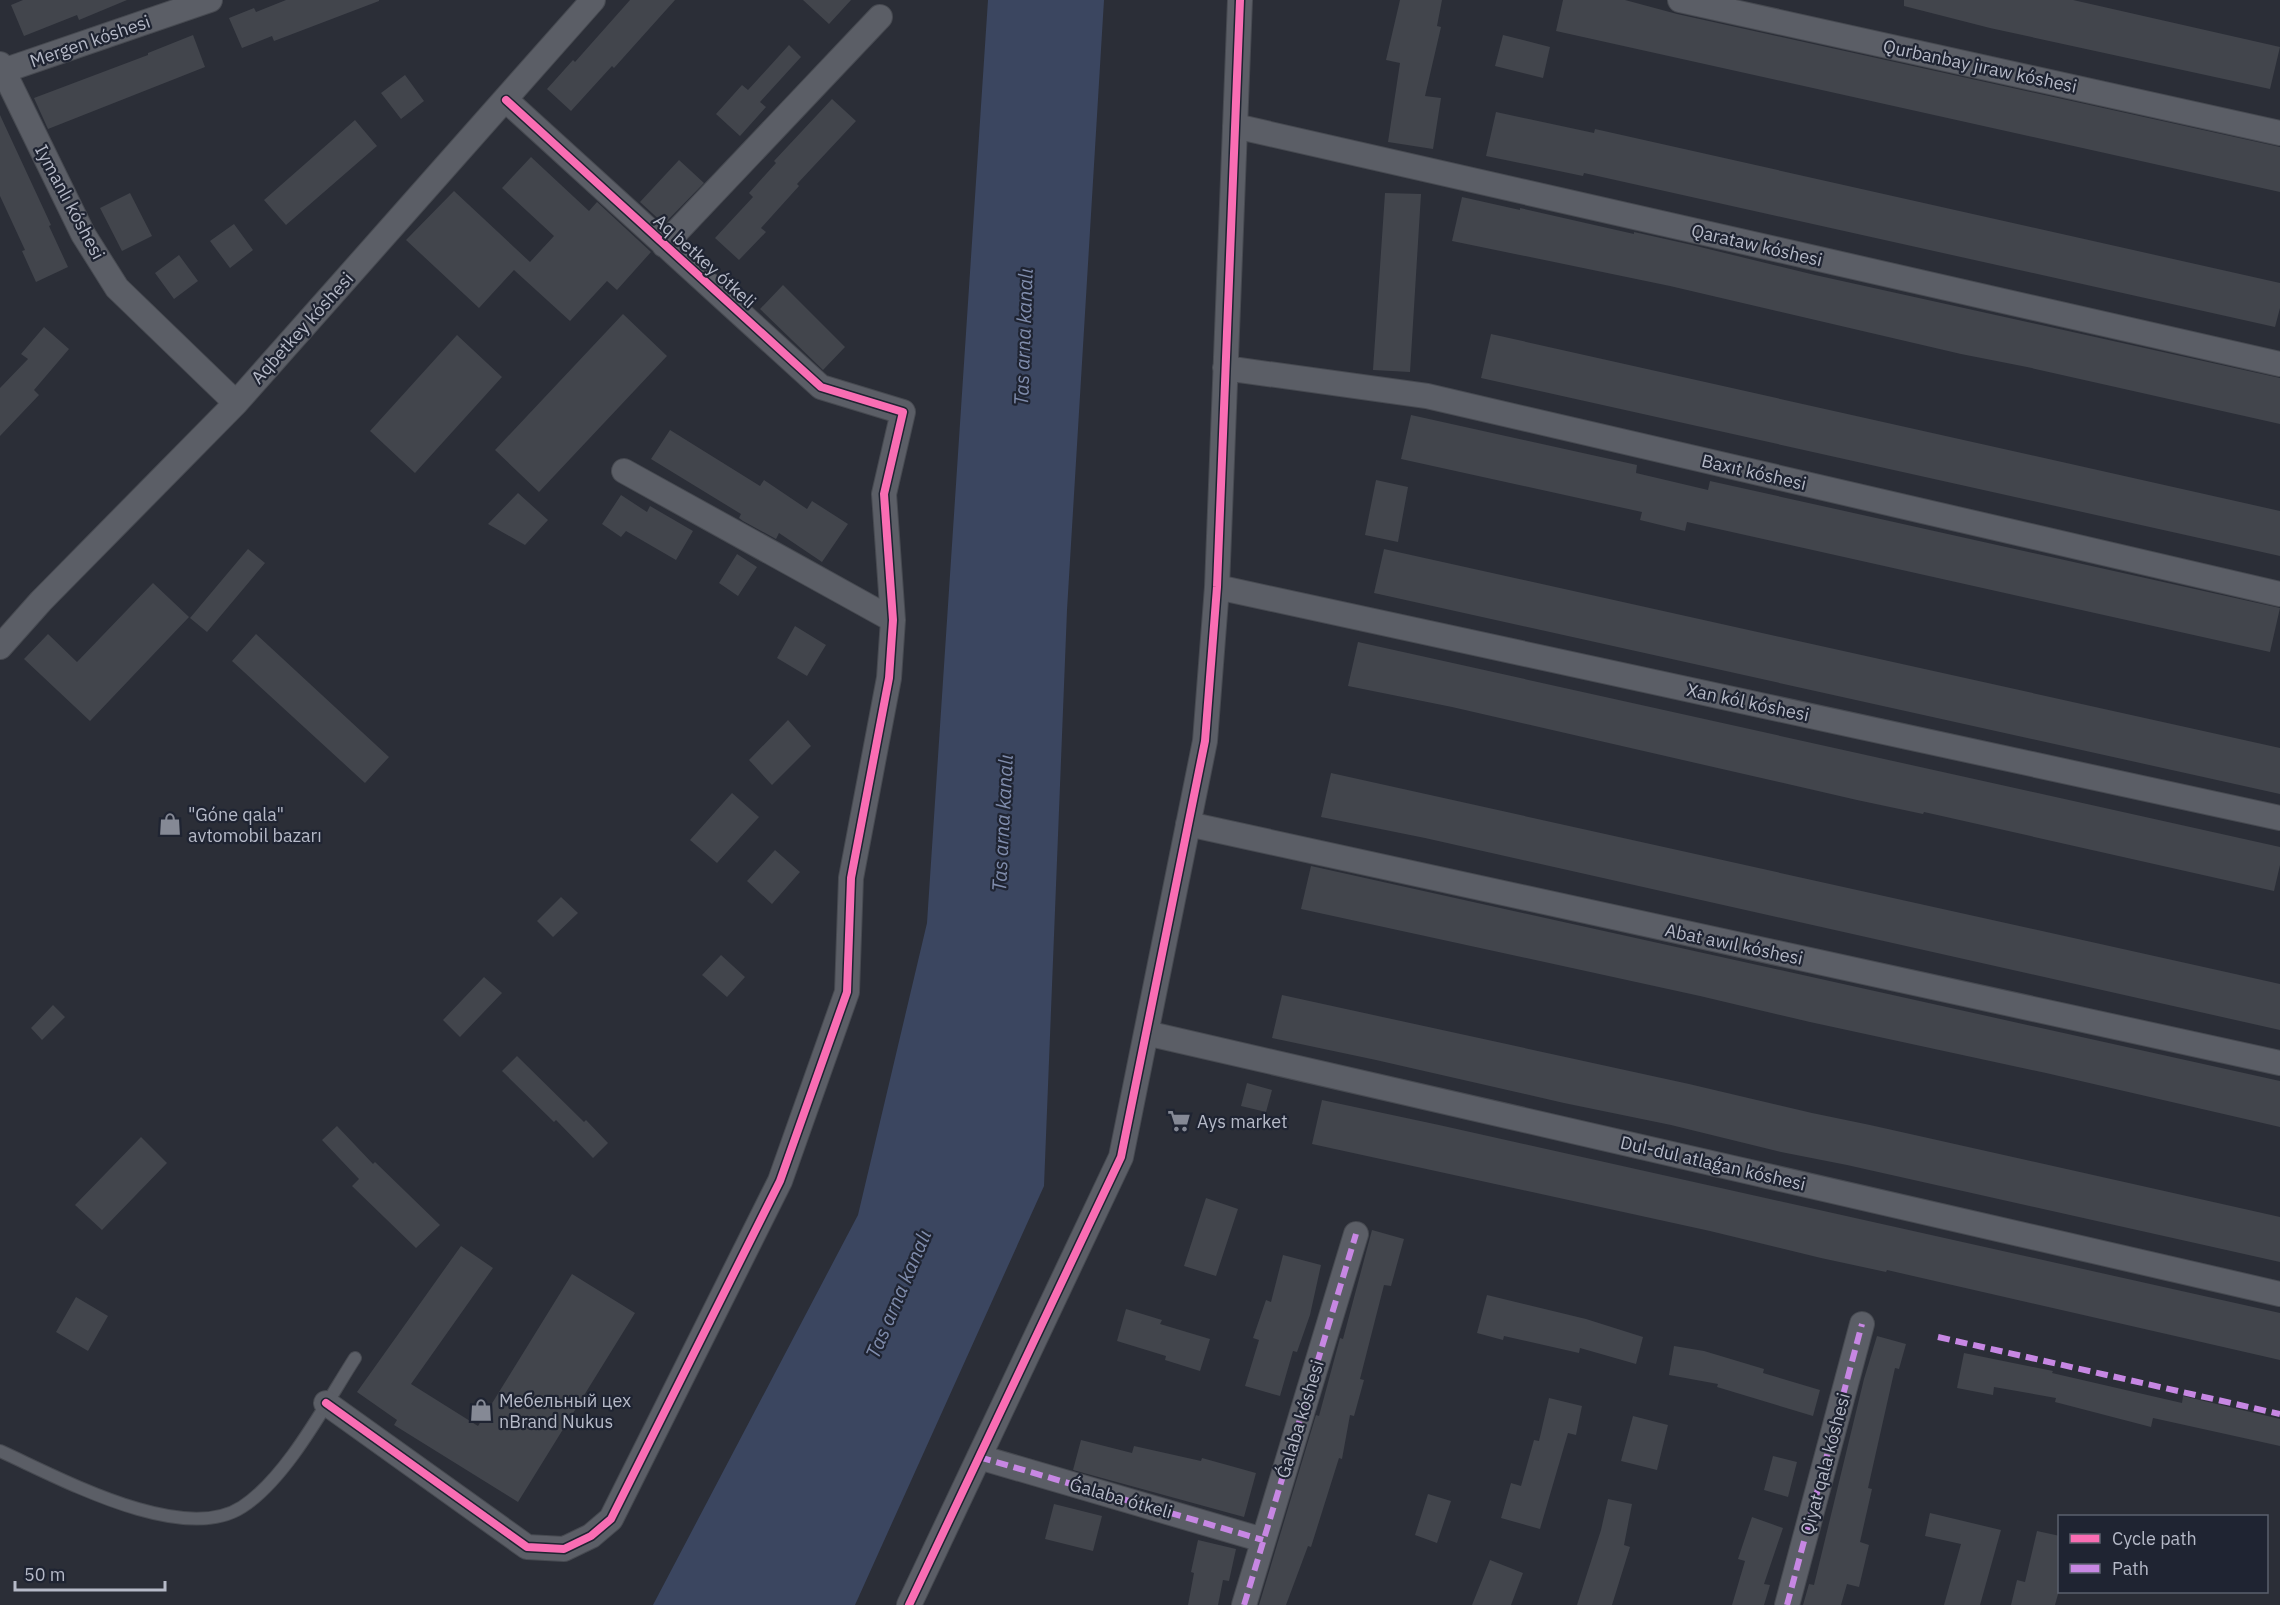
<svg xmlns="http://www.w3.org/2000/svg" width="2280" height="1605" font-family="'IBM Plex Sans',sans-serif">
  <rect width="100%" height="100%" fill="#2b2e37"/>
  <path fill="#3b4660" d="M988,0H1104L1067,610L1044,1186L855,1605H653L858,1215L927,923Z"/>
  <path fill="#42454c" d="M23,0H127L79,20L77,15L24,36L11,5Z
    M286,0H379V1L274,41L272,36L242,48L229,18L254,8L256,12Z
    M630,0H675L614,68L612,66L571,111L547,89L573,60L575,62Z
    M803,0H851L829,24Z
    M1400,0H1442L1437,26L1441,27L1425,96L1441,98L1433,149L1388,142L1400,63L1386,60Z
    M1563,0H1625L1677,14L2280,147V192L1556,31Z
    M1904,0H2073L2280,47L2270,89L1990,28L1904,6Z
    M193,35L205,67L48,129L34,98L148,55V53Z
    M1503,35L1550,47L1543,78L1495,66Z
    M789,45L801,57L760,102L766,107L740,136L716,114L742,85L748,90Z
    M405,75L424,101L401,119L381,93Z
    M832,99L856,121L797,184L799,186L761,228L766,232L739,260L715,238L753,197L749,193L776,163L774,161Z
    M1496,112L1594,133L1595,129L2280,283V308L2275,327L1584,173L1583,176L1486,156Z
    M0,115L51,225L49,226L68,267L36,282L22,251L25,250L0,196Z
    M355,120L377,146L286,225L264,200Z
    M531,157L589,211L597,202L651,252L617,290L607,281L570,321L514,270L479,308L406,240L454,191L530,262L554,236L502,188Z
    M679,160L704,183L664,224L640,202Z
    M130,193L152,236L122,251L100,208Z
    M1385,193L1421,194L1410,372L1373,370Z
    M1462,197L1520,210V208L1634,234V232L1692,245L1815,275L2280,378V424L2027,367L1961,354L1670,286L1452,241Z
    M234,224L253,250L230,268L210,241Z
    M179,255L198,281L174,299L155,273Z
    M783,285L845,347L823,370L760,309Z
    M623,314L667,356L539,492L495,450Z
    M44,327L69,349L34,390L39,395L0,436V388L28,359L21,354Z
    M1491,334L2280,511V556L1481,378Z
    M457,335L502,377L415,473L370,431Z
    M1411,415L1637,465L1636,473L1708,490L1710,481L2280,608L2270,652L1687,522L1685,531L1640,520L1642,512L1401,459Z
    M670,430L760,486L764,480L807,509L812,501L848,524L822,562L779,533L776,539L743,521L739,518L741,514L651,459Z
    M1376,480L1408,487L1398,542L1365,535Z
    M518,493L548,520L525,545L488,524Z
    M621,495L647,512L650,506L693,531L676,560L626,531L621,537L602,524Z
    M248,549L265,563L207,632L190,618Z
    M1384,549L2280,748V794L1374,593Z
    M737,554L757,567L738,596L719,583Z
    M153,583L189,617L90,721L24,659L48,634L77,662Z
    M795,626L826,645L807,676L777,658Z
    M256,634L389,757L365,783L232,661Z
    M1358,642L2280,847V865L2274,891L1924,812L1923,814L1857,800L1452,707L1348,686Z
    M788,720L811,746L772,785L749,760Z
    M1331,773L2280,984V1030L1425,838L1321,817Z
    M732,793L759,817L717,863L690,840Z
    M775,850L800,872L772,904L747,881Z
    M1311,866L2280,1081V1127L2046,1073L1810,1022L1700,996L1301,909Z
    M561,897L578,913L553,937L537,921Z
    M721,955L745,977L727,997L702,975Z
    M484,977L502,993L460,1037L443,1020Z
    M1282,995L1689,1084L1812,1113L1870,1125L2280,1217V1262L1847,1165L1781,1152L1671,1125L1564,1103L1376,1060L1272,1038Z
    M53,1005L65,1017L42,1040L31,1028Z
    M517,1056L584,1122L586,1120L608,1143L593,1158L556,1120L554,1122L502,1071Z
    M1247,1083L1272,1090L1266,1112L1241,1106Z
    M1322,1100L1439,1125L2280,1313V1360L1887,1270L1886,1272L1821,1258L1710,1231L1312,1144Z
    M337,1126L373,1164L375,1162L440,1225L416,1248L352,1186L359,1179L322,1140Z
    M141,1137L167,1163L102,1230L75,1205Z
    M1206,1198L1238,1209L1216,1276L1184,1266Z
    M1372,1230L1404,1239L1391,1286L1384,1285L1360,1379L1364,1380L1354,1416L1350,1415L1342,1459L1339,1458L1311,1547L1308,1546L1286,1605H1259L1316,1415L1319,1416L1340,1338L1343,1339Z
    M461,1246L493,1268L411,1384L478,1426L572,1274L635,1313L518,1502L394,1425L397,1420L357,1392Z
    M1283,1255L1321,1265L1310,1315L1297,1352L1293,1351L1280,1396L1245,1386L1259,1340L1253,1338L1266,1300L1271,1302Z
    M1487,1295L1586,1319L1643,1337L1636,1364L1580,1348L1579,1353L1504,1336L1503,1340L1477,1333Z
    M76,1297L108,1316L88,1351L56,1332Z
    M1126,1309L1162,1320L1160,1324L1210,1339L1200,1371L1165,1360L1166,1356L1117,1341Z
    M1877,1336L1906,1344L1899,1369L1895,1368L1868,1488L1872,1489L1860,1542L1869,1545L1859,1587L1847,1584L1841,1605H1803L1809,1584L1814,1585L1864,1379Z
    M1674,1346L1704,1351L1764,1369L1763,1373L1820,1390L1813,1416L1717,1387L1718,1384L1669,1375Z
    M1964,1353L2053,1371L2052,1373L2182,1403L2183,1396L2280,1419V1446L2153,1418L2151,1427L2055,1402L2056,1398L1994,1387L1993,1395L1957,1388Z
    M1549,1398L1582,1406L1576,1435L1568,1433L1540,1529L1501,1518L1511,1483L1521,1486L1534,1440L1539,1441Z
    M1633,1416L1668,1425L1657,1470L1621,1461Z
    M1081,1440L1132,1453L1134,1446L1201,1461L1202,1458L1256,1473L1244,1517L1073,1470Z
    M1773,1456L1797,1462L1788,1497L1764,1490Z
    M1428,1494L1451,1501L1437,1543L1415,1535Z
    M1608,1499L1632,1504L1624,1545L1630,1547L1612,1605H1577L1601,1530Z
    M1054,1504L1102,1516L1093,1551L1045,1539Z
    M1930,1513L2001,1530L1980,1605H1944L1961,1544L1925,1536Z
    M1752,1517L1783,1528L1764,1584L1770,1585L1764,1605H1732L1745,1561L1738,1559Z
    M2037,1531L2060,1536V1587L2055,1605H2011L2017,1580L2025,1582Z
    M1198,1540L1236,1549L1229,1581L1223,1580L1218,1605H1188L1194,1573L1191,1572Z
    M1490,1560L1523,1573L1511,1605H1472Z"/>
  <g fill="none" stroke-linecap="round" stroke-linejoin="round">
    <g stroke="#474a51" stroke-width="14">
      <path id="service" d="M0,1451C58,1477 182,1546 242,1507C287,1478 326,1403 355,1358"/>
    </g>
    <g stroke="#474a51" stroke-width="26">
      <path id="minor" d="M1680,0L2280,133
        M0,64L83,234L117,288L236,403
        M3,71L210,0
        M1235,126L2280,364
        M664,245L880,17
        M1225,368L1427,396L2280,594
        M624,471L893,620
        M1217,587L2280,818
        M0,647L41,601L236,403L593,0
        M1188,824L2280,1063
        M1146,1033L2280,1294
        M326,1403L527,1547L564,1549L591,1536L611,1519L780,1181L847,992L851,878L889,678L893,620L884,494L903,412L821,387L506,100
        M979,1457L1263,1540
        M909,1605L1121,1157L1205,741L1217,587L1240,0
        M1244,1605L1356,1234
        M1787,1605L1862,1324"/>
    </g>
    <use href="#service" stroke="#5b5e66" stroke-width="12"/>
    <use href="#minor" stroke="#5b5e66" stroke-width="24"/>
    <path stroke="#c787e3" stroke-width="6" stroke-dasharray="12 6" stroke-linecap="butt" d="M1938,1337L2280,1414
      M979,1457L1263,1540
      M1244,1605L1356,1234
      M1787,1605L1862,1324"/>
    <g stroke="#1f2432" stroke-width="11">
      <path id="cycleway" d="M326,1403L527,1547L564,1549L591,1536L611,1519L780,1181L847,992L851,878L889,678L893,620L884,494L903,412L821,387L506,100
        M909,1605L1121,1157L1205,741L1217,587L1240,0"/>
    </g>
    <use href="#cycleway" stroke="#f96db3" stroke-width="8"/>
  </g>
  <defs>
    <g id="shop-bare" transform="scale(1.8)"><path d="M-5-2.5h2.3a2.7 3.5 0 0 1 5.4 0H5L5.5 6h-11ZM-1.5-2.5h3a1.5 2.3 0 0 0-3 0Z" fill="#858995" stroke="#1f2432" stroke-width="2.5" paint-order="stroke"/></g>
    <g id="supermarket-bare" transform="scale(1.8)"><path d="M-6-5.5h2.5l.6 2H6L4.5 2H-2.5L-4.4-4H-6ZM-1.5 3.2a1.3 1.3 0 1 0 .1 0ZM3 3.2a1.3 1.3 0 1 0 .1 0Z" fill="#858995" stroke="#1f2432" stroke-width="2.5" paint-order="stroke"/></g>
  </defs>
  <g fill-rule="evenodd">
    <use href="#shop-bare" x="170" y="824"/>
    <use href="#supermarket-bare" x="1179" y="1121"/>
    <use href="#shop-bare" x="481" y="1410"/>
  </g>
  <g text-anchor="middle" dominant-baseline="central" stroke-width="4.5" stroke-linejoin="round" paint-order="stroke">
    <g font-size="18" fill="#b6bac8" stroke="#1f2432">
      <text transform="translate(90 41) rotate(-19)">Mergen kóshesi</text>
      <text transform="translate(1980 66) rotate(12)">Qurbanbay jıraw kóshesi</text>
      <text transform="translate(70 202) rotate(62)">Iymanlı kóshesi</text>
      <text transform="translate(1757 245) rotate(13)">Qarataw kóshesi</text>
      <text transform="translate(705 261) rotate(42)">Aq betkey ótkeli</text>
      <text transform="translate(302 328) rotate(-48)">Aqbetkey kóshesi</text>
      <text transform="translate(1754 472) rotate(13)">Baxıt kóshesi</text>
      <text transform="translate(1748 702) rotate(12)">Xan kól kóshesi</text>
      <text transform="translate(1734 944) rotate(12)">Abat awıl kóshesi</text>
      <text transform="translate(1713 1163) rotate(13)">Dul-dul atlaǵan kóshesi</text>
      <text transform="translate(1300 1419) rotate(-73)">Ǵalaba kóshesi</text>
      <text transform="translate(1825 1464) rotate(-75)">Qiyat qala kóshesi</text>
      <text transform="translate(1121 1498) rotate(16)">Ǵalaba ótkeli</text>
    </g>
    <g font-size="18" fill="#b6bac8" stroke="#1f2432" text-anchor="start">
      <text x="188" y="814">"Góne qala"<tspan x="188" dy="21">avtomobil bazarı</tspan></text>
      <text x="1197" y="1121">Ays market</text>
      <text x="499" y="1400">Мебельный цех<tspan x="499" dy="21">nBrand Nukus</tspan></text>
    </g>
    <g font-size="20" font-style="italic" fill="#808dad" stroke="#1f2432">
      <text transform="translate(1023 337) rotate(-88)">Tas arna kanalı</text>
      <text transform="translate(1002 823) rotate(-87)">Tas arna kanalı</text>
      <text transform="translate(898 1294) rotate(-67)">Tas arna kanalı</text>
    </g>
  </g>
  <rect x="2058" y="1515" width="210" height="78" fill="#1f2432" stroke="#5b606e" stroke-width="1.5"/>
  <rect x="2070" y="1534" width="30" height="9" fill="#f96db3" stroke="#5b606e" stroke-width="1.5"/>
  <text x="2112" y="1545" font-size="18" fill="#b6bac8">Cycle path</text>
  <rect x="2070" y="1564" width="30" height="9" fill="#c787e3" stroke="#5b606e" stroke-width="1.5"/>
  <text x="2112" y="1575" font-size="18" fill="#b6bac8">Path</text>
  <path d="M15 1581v9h150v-9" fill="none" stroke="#b6bac8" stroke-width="3"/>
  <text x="24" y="1581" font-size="18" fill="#b6bac8" stroke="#1f2432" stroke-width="4.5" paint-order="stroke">50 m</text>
</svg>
